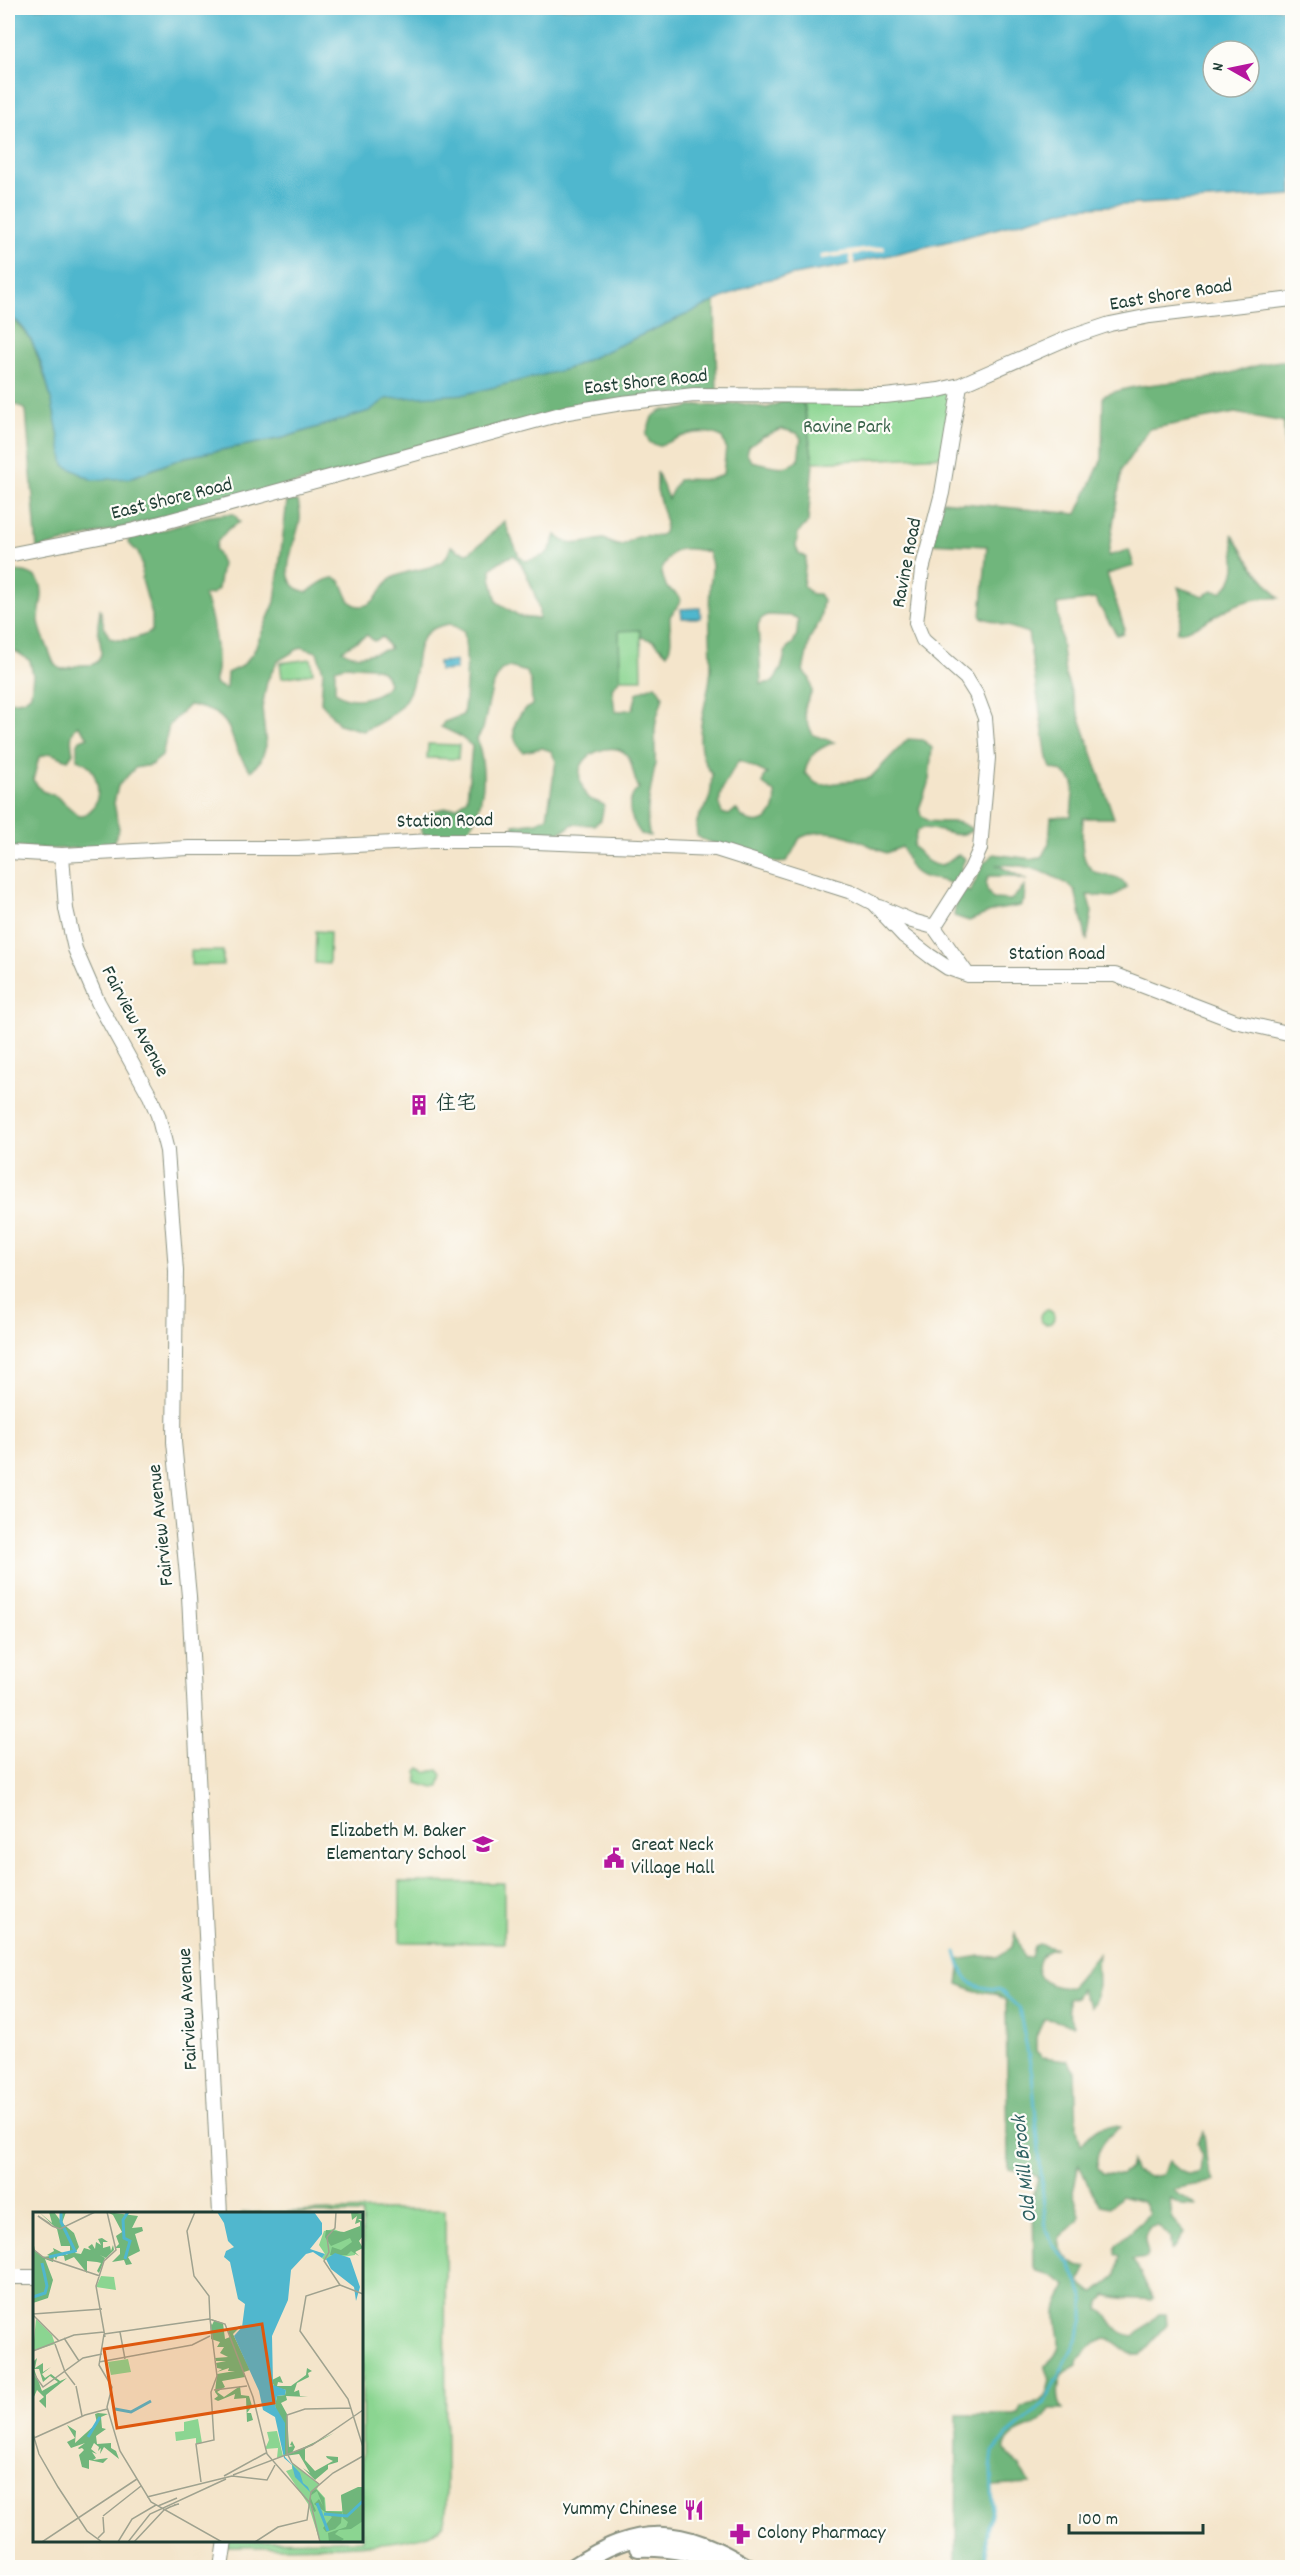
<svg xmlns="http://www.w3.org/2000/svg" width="1300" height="2575" font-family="Dekko,'LXGW WenKai TC',sans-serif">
  <rect width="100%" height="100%" fill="#fdfcf7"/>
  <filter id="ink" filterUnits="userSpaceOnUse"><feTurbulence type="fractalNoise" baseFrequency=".0167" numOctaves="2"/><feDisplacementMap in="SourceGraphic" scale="12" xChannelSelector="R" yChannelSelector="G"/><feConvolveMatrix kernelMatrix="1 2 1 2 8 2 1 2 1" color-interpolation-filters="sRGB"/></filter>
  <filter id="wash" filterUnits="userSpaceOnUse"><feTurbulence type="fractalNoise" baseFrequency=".008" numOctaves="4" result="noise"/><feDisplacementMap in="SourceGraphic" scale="24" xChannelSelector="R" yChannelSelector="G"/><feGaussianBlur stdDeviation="1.35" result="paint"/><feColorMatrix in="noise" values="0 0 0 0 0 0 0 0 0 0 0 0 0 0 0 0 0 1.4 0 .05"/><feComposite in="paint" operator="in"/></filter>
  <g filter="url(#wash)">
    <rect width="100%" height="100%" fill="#f4e5cb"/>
    <path fill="#8bd591" stroke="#558962" stroke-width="1.5" d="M960,385L950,456L813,462L803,395Z
      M619,630H641L642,679H620Z
      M311,659L313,673L282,678L280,663Z
      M428,744L459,745L458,759L427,758Z
      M316,931L330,932L329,964L315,963Z
      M191,951H223V965H191Z
      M1040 1317a7 7 0 1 1 14 0a7 7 0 1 1-14 0Z
      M420,1768L427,1772L438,1770L442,1775L439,1787L433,1788L417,1783V1771Z
      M400,1882L504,1883V1943L400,1942Z
      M384,2210H445L446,2513C445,2519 444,2525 438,2529C406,2551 270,2546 225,2547V2541L362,2540V2214L241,2213Z"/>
    <path fill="#70b67b" stroke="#487a58" stroke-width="1.5" fill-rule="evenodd" d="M715,301L717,395L616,403L37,549L26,410L8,400V316L13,318L32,341L51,395L130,478L185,457L283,438L368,411L386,399L567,369Z
      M1281,361L1292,362V464L1285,463L1284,422L1235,413L1149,429L1122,469L1108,556L1129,550L1134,566L1107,574L1124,627L1123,633L1117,635L1095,599L1057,604L1065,674L1114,818H1083C1082,838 1077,869 1103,875C1114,877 1121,876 1127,887L1113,897L1087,895L1092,912L1087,941L1075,890C1052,873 1025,863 997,865L1027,880L1012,876H989C983,884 987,892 993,899L1011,900L1025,886L1024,901L1020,906L996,910L969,921L954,916L956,901L953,885C940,876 925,883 913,870C907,863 906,854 902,847L886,853C859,841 829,822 800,838C796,844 791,858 786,861C774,868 748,852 737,848C723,844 709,845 697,836C694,813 703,816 709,799C712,791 711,782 712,774C686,742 710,702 711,667C711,640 708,613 710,588C711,571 715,569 708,552C683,546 671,545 661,572L667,588C687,599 682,601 670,616C669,629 674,642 667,654L654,641L641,637L640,630L619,631L620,679L612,688L615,712L633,709L637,693L655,685L663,695C662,705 657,713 656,722C653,737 656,751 655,765C652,787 643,815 650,836L641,834C630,819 623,802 639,788C632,778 634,762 626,754C613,740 575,754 580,779C582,785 583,792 587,797C591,801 598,801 604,805L601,820L594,825L573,824C559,836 531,844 513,834L514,825L537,822L547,817L556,761L551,751L542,748L523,752C507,735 513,716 532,705L531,683L527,672L509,667L501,670L492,688L483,729L477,739C487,771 486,806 466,834L423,835L420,821C430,809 443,808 458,807L467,798L472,746L458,735L441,727L444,722L463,715C467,687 468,660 464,632L450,624C406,630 423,663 409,693C399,714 382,722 363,731L339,724L321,702L323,671L317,652L301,647L278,661L267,681L262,708L266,746L261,760L251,771C221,738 244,715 189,705L169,725L162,756L151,765L135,768L118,786L114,803L119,829L113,843C78,851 43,849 8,847V702L24,700L31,694L33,675L30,661L17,652L8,649V571C20,571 34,571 40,583C45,593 39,609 39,620C40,632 45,640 49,651C52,658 53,667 62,669C66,670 76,664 84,665C107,667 101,645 98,631C97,624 100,615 100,608L104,627L110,638C123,643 141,638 152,631V615L142,580V564L138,552L128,543L129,537L133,533C168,536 198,512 234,514L240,522L228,529L217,542L215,549L222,563L218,589L212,594L203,595C212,608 218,653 217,670C216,676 214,679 215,684L226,689L227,673L242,666L253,653L275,602L287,501H298C299,507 301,514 300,520C297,541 271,586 308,592C355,554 335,606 361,606C377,606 380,586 391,579C410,565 445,575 451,546L459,551L468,553L483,542L504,521L519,556L525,561C545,557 550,555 556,535C570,550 586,541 604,539C626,553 623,540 640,536C650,534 655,539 664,533L666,523L657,490V471L668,499L678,480C695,477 707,484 723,474L726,448L722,437C700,426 680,437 659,446L650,443L646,435L652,417L662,410H677L699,405L718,406L739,403L767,408L791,398H799L804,406L813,462L808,522L798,533L796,547L799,554L806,557L803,586L812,594H819L823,600L820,621L810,638L803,671L810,679L812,692C800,711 804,716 813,735L834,742C818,749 808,754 805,773L816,783L823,785L870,778L908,739L923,740L932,748L929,781L919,809L921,815L928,821C947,824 955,817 973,830C956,841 940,828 923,828L917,831L913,846C921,855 932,871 946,863C950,860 953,857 958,855L962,856L965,859L961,868L963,889L970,892L984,863L994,854L1032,859L1041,858L1049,843L1051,817L1071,816L1074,783L1063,772L1051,768L1047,758L1028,633L981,617L987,546L931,543L942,501L1077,514L1102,459L1103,396C1137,382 1173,384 1209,378C1233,375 1256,363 1281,361ZM782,429L797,433L801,438L798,461C783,472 768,464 751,461L747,454L749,447L762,437ZM513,555C523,560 542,607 539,619L521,617L497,602L491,577V569L499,562ZM767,615L792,616L798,619L797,634L793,643L787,648L781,669L773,682L761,684L758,625L761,619ZM367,635L374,641L383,637L390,649C375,651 356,662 342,650ZM348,665C366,669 384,661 389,684C378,699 348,705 335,691V669ZM78,725L88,737L80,740L77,746V759C81,761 86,763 89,766C102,782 102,811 79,816L56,796L42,791L33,780L39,757L50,753L68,760L73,753C71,743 69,732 78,725ZM739,760L768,774L764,776L763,784L775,793C780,822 751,834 736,809L729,815L722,813C713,795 730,776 739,760Z
      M1232,534L1253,567L1279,598C1258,597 1238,602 1220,613C1205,621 1195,630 1177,632C1182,617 1183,601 1178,587L1203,596L1212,591L1221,592C1241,577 1235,556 1232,534Z
      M1015,1933L1024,1958L1031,1957L1034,1946L1039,1944L1056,1949C1030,1951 1028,1990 1070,1987C1080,1979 1087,1965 1098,1954C1095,1971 1103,1992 1091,2007L1081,1989L1076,1997L1068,1999V2010L1074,2025C1063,2025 1055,2018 1044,2019L1036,2037V2051L1042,2057L1067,2060L1075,2072L1077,2129L1081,2145C1093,2131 1100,2123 1120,2127C1107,2136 1093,2152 1098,2168L1103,2173L1121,2175L1129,2169L1131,2161L1134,2171L1150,2177L1162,2175L1169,2161C1179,2171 1187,2178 1200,2172L1202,2155L1198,2143L1203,2132C1208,2150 1203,2168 1215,2180C1203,2186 1187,2184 1174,2190C1178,2197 1189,2197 1196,2206L1181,2205L1170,2199L1172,2219L1184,2232L1176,2246L1171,2250L1170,2237L1158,2226L1150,2227C1141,2238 1146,2242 1148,2254L1146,2258L1132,2260C1142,2271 1145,2286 1153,2298L1151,2300C1137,2298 1118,2300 1106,2295L1100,2302L1099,2309C1115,2317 1110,2333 1134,2336L1158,2314H1166L1167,2325L1140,2355C1122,2357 1116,2331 1096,2342C1090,2346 1085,2354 1078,2359V2365L1062,2374C1058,2384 1056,2400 1063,2409H1050C1038,2433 1016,2424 1005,2445L1006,2449L1031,2484L992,2486L993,2505L985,2538L989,2567H956L957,2415H1014L1018,2414L1021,2407C1041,2404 1046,2400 1050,2380L1045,2365C1069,2347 1055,2336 1056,2312C1056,2304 1063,2294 1067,2286L1053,2276L1037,2272L1034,2268L1033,2198L1038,2176L1027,2171L1008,2169L1006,2001L995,1993L976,1991L958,1984L960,1968L958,1960L979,1956L997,1957L1012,1947ZM1079,2164L1089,2187L1101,2205L1110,2207L1121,2196L1143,2202L1149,2213L1142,2222L1116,2245L1115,2253L1120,2256L1116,2276L1095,2293L1089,2291L1079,2283L1087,2267C1072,2269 1060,2253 1059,2239L1078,2220L1080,2215L1073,2192Z"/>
    <path fill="#50b7ce" stroke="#387a81" stroke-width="1.5" fill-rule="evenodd" d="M8,8H1292V195L1073,208L950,241L838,267L760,281L567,369L466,394L386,399L369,411L283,438L185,457L130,478L92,480L64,465C57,430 44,330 8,316ZM1213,51H1249V87H1213Z
      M700,608L701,618H682L681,609Z
      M455,661L456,670L439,671L438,662Z"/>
    <path fill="#f4e5cb" d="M884,246L885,250L853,255L855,266L851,267L849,255L821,259V255Z"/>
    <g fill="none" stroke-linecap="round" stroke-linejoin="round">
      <path stroke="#50b7ce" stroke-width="3" d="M956,1952C963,1980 969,1988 999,1989L1019,2008L1032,2074L1046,2229L1053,2245L1070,2264L1084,2299V2320L1073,2347L1044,2404L1007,2435L993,2452L991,2470L993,2505L985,2538L987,2559"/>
    </g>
  </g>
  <g filter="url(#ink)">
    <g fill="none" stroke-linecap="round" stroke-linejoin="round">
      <g stroke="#8a9180" stroke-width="16">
        <path id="secondary" d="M8,555L135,530L568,412L622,403L694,395L885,396L939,390L960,385L1068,338L1110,324L1150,316L1292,299
          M8,852L62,855L189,848H297L432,841H509L716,849L852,892L873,903L904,936L930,956L948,968L968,975H1115L1235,1021L1292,1034
          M62,855L66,909L75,949L98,1002L150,1096L158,1115L167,1151L176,1271L174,1442L189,1596L220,2214
          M880,907L912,921L934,927
          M934,927L971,869L980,849L988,758L985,718L976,694L966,678L923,640L916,623L922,570L942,493L960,385
          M934,927L968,975
          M8,2277H34
          M221,2568L225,2540"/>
      </g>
      <g stroke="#8a9180" stroke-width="20">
        <path id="primary" d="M638,2548C667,2547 694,2551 720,2564
          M572,2568C639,2523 681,2527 749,2568"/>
      </g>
      <use href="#secondary" stroke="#fff" stroke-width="14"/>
      <use href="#primary" stroke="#fff" stroke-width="16"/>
    </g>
  </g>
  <defs>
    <g id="building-bare" transform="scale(1.62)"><path d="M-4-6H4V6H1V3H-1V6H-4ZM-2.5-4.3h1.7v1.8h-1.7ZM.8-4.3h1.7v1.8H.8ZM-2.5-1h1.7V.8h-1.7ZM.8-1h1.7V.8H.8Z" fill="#b5179e" stroke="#fdfcf7" stroke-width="2.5" paint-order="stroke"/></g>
    <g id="school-bare" transform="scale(1.62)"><path d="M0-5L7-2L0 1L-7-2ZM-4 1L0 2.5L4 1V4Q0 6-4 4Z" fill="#b5179e" stroke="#fdfcf7" stroke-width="2.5" paint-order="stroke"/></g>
    <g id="civic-bare" transform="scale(1.62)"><path d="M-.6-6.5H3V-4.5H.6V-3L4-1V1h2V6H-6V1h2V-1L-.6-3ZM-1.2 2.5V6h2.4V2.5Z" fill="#b5179e" stroke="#fdfcf7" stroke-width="2.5" paint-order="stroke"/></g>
    <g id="restaurant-bare" transform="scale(1.62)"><path d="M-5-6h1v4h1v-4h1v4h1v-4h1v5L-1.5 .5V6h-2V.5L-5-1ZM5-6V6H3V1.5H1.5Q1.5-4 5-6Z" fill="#b5179e" stroke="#fdfcf7" stroke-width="2.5" paint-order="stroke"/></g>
    <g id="pharmacy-bare" transform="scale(1.62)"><path d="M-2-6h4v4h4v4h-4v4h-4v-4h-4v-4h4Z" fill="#b5179e" stroke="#fdfcf7" stroke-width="2.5" paint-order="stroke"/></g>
  </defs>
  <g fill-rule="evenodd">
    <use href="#building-bare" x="419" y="1105"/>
    <use href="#school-bare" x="483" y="1844"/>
    <use href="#civic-bare" x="614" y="1858"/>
    <use href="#restaurant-bare" x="694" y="2510"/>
    <use href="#pharmacy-bare" x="740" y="2534"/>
  </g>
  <g text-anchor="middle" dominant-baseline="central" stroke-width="4.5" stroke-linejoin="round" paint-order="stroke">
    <g font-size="20" fill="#1f3d34" stroke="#fdfcf7">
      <text transform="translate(1171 296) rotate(-9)">East Shore Road</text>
      <text transform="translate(646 383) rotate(-6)">East Shore Road</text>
      <text transform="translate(172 500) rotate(-14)">East Shore Road</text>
      <text transform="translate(908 563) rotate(-79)">Ravine Road</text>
      <text transform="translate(445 822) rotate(-1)">Station Road</text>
      <text x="1057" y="955">Station Road</text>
      <text transform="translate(134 1022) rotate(62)">Fairview Avenue</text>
      <text transform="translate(162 1525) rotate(-96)">Fairview Avenue</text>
      <text transform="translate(189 2009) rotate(-93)">Fairview Avenue</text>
    </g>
    <g font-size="20" fill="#3a634b" stroke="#fdfcf7">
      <text x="847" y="428">Ravine Park</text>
    </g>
    <g font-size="20" fill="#1f3d34" stroke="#fdfcf7" text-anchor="start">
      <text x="436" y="1105">住宅</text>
      <text x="466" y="1832" text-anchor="end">Elizabeth M. Baker<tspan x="466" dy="23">Elementary School</tspan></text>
      <text x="631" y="1846">Great Neck<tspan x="631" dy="23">Village Hall</tspan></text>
      <text x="677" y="2510" text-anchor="end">Yummy Chinese</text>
      <text x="757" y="2534">Colony Pharmacy</text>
    </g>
    <g font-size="21" font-style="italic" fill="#2e6262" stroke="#fdfcf7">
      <text transform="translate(1026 2169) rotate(-96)">Old Mill Brook</text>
    </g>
  </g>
  <g transform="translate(33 2212)">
    <rect width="330" height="330" fill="#f4e5cb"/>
    <path d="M301,17L325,28L322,43L291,48L289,46L292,42L286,33L291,19ZM68,64L81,65L83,78L63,75ZM3,107L19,123L22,132L0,139ZM95,147L98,160L78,163L75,150ZM165,207L169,231L163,232V226L143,229L142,220L151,219V210ZM244,219L250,244L244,246L245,236L232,237L236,228L234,220ZM259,251L286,272L284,277L292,286L293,299H310L308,284L330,276V330H287L275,292L253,259L259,257Z" fill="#8bd591"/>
    <path d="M6,0L19,11L16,0H21L27,8L28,0H33L29,11L41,21L46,35L42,41L48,42L51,36L58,38L55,35L59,32L62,37L63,30L68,33L65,27L69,26L75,30H70V36L77,34L78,39L80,33L81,38L73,46L67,43L72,46L66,61L64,59L68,51L64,50L54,49V61L41,45L32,49L31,44L25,43L23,48L21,44L20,50L12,47L20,68L15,86L0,91V28L2,39L10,45L17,44L14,43L21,39L20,36L34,43L37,39V34H28L24,17ZM74,0L105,4L99,16L109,15L110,19L102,22L107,39L95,45L99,52L93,53L91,48L79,50L87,42V36H82L86,32L83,24L89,20L80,3ZM318,0L330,2V7H325L330,10V24L326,29L330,36L322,40L326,44L318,39L314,43H297L299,35L308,38L319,30L317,26L298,34L292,25L293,18L311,20L327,14V10L322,12L324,4L319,8ZM178,107L190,111L192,127L197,125L195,119L209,113L200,122L217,158L211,160L212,165L189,169L192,175L184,180L191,185L207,174L208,183L216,184L219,194L214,201H218L220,208L214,210L213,186L201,187L202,182L185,189L181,187L185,184L182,180L184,162L202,159H195L196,156L184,160L189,157L184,156L183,151L193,149H183L182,146L195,145L187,141L191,135H184L187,130L178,127L177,109L179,113L181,109ZM4,146L2,156L10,151V160L18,155L9,162L12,166L18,162L27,169L34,166L13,183V196L6,189L11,185L4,178L0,187V150ZM1,157H6L10,170L17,164L25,170L9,179ZM274,156L279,159L275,161L276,165L264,171L261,180L266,178L267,184L275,185L253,184L254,188L248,191L254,202L256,235L260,234L257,233L259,229L262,235L259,241L301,221L272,237V248L282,259L300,249L294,246L293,244L305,245V250L295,253V257L282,268L270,256L277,261L266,242L252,244V223L242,194L244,184L252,183L253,178L241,175L239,168L247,164L250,171L245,170L244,174H258L273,163ZM65,201L75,202L68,205L69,216L73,217L63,224L64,232L78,231V236L83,239L86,247L71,235L67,242L68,236L65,239L66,235L61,231L58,237L64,242L59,240L63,246L60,248L75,246L70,251L56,248V257L49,255L46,243L51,238L49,236L46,237L45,236L52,231L38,236L34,230L42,226L34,213L43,219L42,231L64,211L62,202ZM325,275H330V309L318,317L306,318L302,322L311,327L308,329L296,330L295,321L313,315L315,310L310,306L308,283ZM283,277L291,286L292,299L309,300L308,311L302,317L293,320L290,316L299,305L281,292L286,287L290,294L284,279L277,284L283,299L281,300L276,288L279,279Z" fill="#70b67b" fill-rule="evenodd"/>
    <path d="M184,0H281L289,11V22L277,37L292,42L289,46L280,40L273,42L258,58L255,88L239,124L240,173L253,178L252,183L244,184L242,194L252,211V245L267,261L270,271L275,275L277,280L262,265L259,253L251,246L242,205L230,198L226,179L201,124L209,115L212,92L205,87L197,50L191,45L193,39L201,35L195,29L191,11ZM302,41L317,46L327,75L323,89L321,75L298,57L293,47Z" fill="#50b7ce"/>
    <path fill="none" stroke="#50b7ce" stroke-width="3" d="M16,45L42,39L28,10V0M92,47L97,29L91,26L90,8L95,0M0,85L12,81L14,74L9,51M82,197L98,200L118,189M55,225L67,205M284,291L295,319M291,302L314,304L330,289"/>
    <path fill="none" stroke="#9fa28f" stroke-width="1.5" d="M162,0L154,19L161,64L176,84L177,107M303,0L302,16L294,25L296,40L291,49L307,73M5,4L16,11L19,14L6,5ZM19,14L27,17L62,0M0,37L10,45L67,64M307,73L273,84L267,119L315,187L330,235M307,73L330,82M0,102L69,97M0,103L26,129M87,120L92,147M71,122L176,107L192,112L220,185L234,242L278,292L287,330M71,122L66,153L79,175L74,195L87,239L118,290L189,330M72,125L63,74L71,49L83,38L74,0M31,126L46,149M22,132L32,160L42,173M0,139L41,123L71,120M66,150L159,133L177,124M0,161L10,175L50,146L69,142M43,174L49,204M181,178L214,174M0,222L6,242L25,275L54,319L69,330M1,226L52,203L74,197M259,251L254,241V203L272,197L318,196M259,251L286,272M200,263L279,233L330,198M191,264L233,241M168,270L163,232L181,228L178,180L184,164L177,107M114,285L199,264L234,268L242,253M125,294L144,286M131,298L137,295L145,292H146L141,293M70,304L108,274M65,326L71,320L70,305M9,330L104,267M85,330L99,307L123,293M95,330L117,302L193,267M101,330L131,298M222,330L245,315L274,308L278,280L300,261L330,244"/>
    <path fill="#de580e" fill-opacity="0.15" stroke="#de580e" stroke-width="3" d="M229,112L241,191L84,216L71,137Z"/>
    <rect width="330" height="330" fill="none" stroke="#1f3d34" stroke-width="3"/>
  </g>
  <rect width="1300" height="2575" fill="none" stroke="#fdfcf7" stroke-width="30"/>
  <g transform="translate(1231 69) rotate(279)"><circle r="28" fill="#fdfcf7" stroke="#a4b0a9" stroke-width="1.5"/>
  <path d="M0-4.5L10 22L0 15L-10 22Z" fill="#b5179e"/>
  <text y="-9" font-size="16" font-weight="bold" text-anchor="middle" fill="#1f3d34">N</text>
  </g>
  <path d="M1069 2524v9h134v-9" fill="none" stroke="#1f3d34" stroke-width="3"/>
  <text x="1078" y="2524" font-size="18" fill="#1f3d34" stroke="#fdfcf7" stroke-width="4.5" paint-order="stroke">100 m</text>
</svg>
